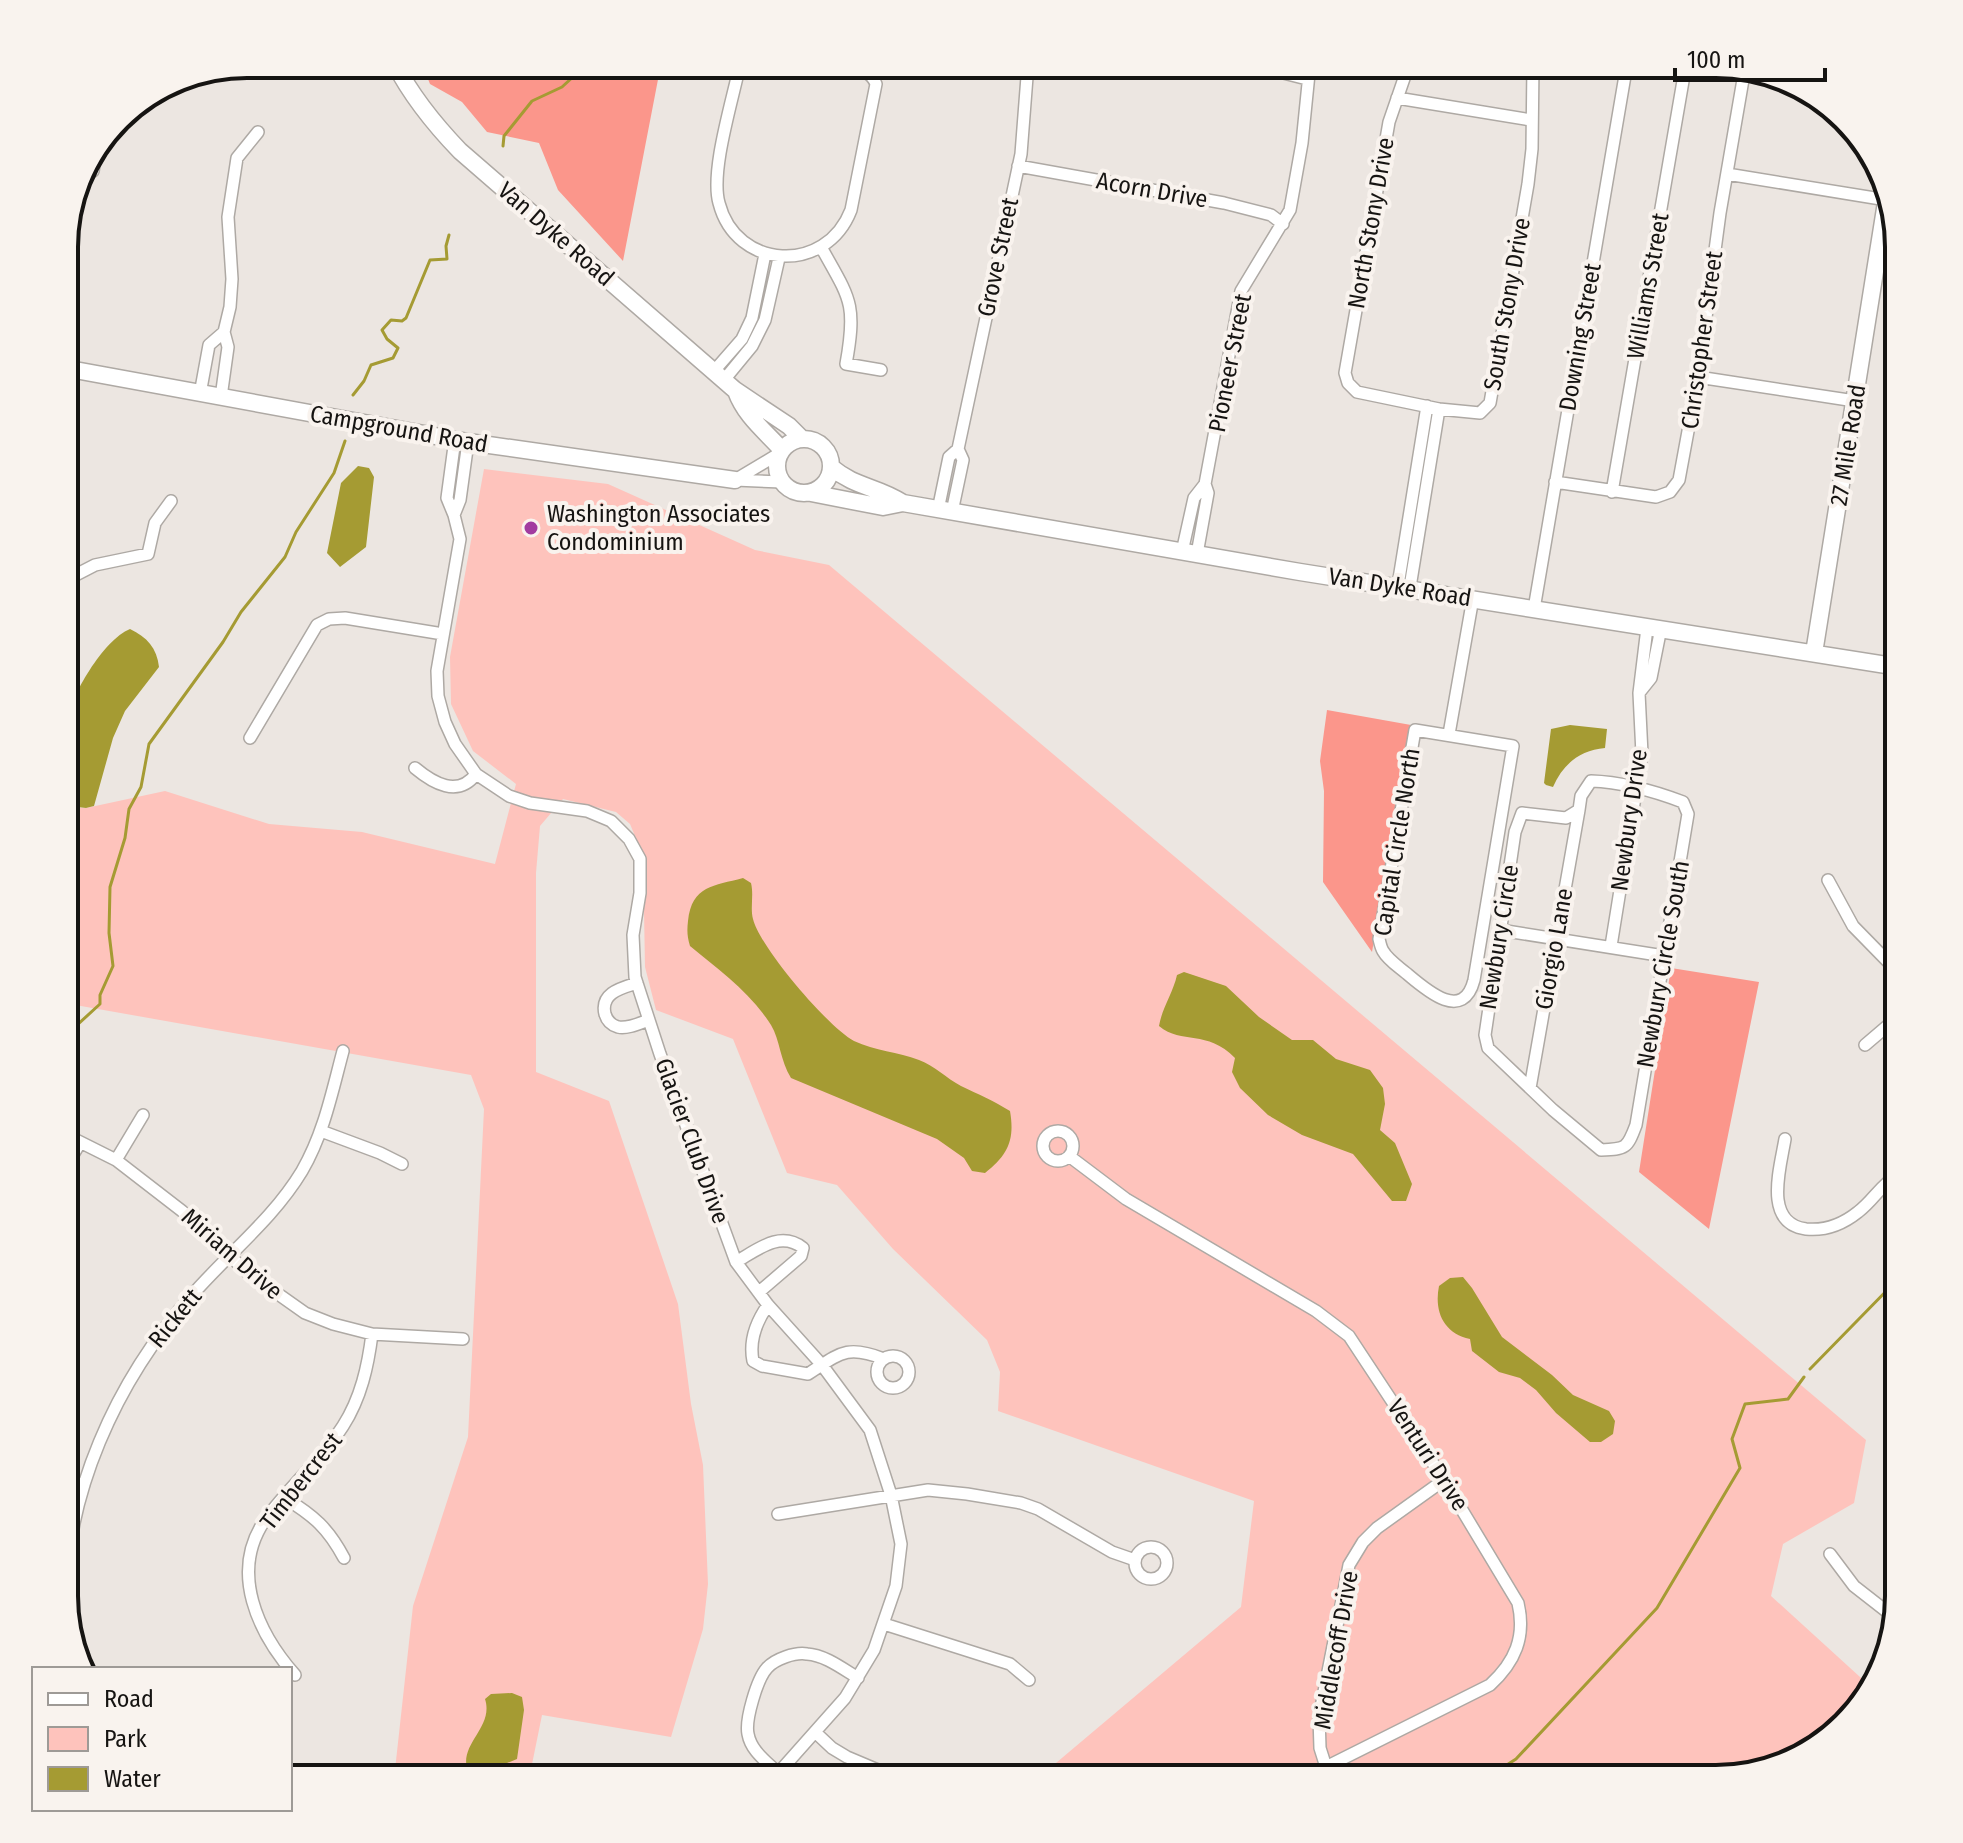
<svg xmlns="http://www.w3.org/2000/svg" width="1963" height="1843" font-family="'Fira Sans Condensed',sans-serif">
  <rect width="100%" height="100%" fill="#ece6e1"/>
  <path fill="#fec3bc" d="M484,469L608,484L755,550L829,565L1866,1440L1854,1503L1783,1544L1771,1596L1871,1687L1845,1726L1787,1765L1728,1779H1037L1241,1607L1254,1501L998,1411L1000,1372L987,1340L893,1249L837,1185L787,1173L733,1039L656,1010L645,967L643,855L630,824L616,812L563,799L540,826L536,873V1072L609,1101L678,1304L691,1404L703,1465L708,1584L703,1629L671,1737L542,1715L529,1779H394L413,1606L468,1437L484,1109L471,1075L64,1003V807L86,808L165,791L269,824L362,832L495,864L516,784L473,751L451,704L450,657Z"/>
  <path fill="#fb968b" d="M422,64H661L623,261L558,190L539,143L487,132L462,102L430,84Z
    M1327,710L1411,725L1372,952L1323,882L1324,791L1320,761Z
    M1671,968L1759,982L1709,1229L1639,1172Z"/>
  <path fill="#a59b33" d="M358,466L369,468L374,477L366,547L340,567L327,553L341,483Z
    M130,629C147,637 157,648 159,667L125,711L113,738L94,806L86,808L69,806L64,800C64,777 60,746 65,724C71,696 103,640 130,629Z
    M1570,725L1607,729L1605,748C1580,750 1563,764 1553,787L1546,785L1544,783L1551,729Z
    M743,878L751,883C754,895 750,908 753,919C760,948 829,1028 854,1041C875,1051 898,1052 919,1060C935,1066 946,1078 961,1086C978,1094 994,1101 1010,1111C1015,1140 1008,1155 985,1173L972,1171L964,1158L937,1139L791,1078C780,1060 780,1040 771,1025C751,993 719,970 690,946C687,936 687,930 688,921C692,885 714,886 743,878Z
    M1184,972L1226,986L1259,1017L1292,1040H1313L1336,1059L1370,1070L1383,1088L1385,1104L1380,1130L1395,1143L1412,1184L1406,1201H1392L1353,1154L1302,1135L1268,1115L1240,1088L1232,1072L1235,1058C1207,1029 1182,1045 1159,1026C1162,1008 1173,993 1177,975Z
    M1463,1277L1472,1288L1502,1337L1552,1375L1573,1395L1609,1411L1615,1421L1613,1434L1601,1442H1590L1556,1413L1536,1390L1520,1378L1499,1372L1472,1351L1470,1339C1443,1333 1434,1311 1439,1286L1450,1278Z
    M512,1693L522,1697L524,1710L517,1759L495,1768L489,1779L471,1778C452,1746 495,1730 485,1699L491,1694Z"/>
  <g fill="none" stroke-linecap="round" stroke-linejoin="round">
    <path stroke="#a59b33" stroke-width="3" d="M503,146L504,136L532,101L562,87L587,64
      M353,395L364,381L371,365L393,358L398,348L387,339L382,330L391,320L402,321L406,318L430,260L447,259L446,246L449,235
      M64,1037L100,1004V995L113,966L109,933L110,887L125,838L129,809L141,787L149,744L223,642L241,612L285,557L296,532L334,473L345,441
      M1810,1369L1899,1278
      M1485,1779L1516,1759L1657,1608L1740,1468L1732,1439L1745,1404L1788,1399L1804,1377"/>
    <g stroke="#aea9a4" stroke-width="14">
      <path id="street" d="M740,64C733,99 710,171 719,203C736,270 826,275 851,210L876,84C870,67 848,67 832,64
        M1248,64L1307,79
        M1409,64L1389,122L1345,373L1348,383L1357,392L1439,409L1480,413L1490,403L1528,184L1532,149L1533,64
        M1397,98L1531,120
        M1018,166L1224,203L1271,215L1283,224
        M82,169L93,171L97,147
        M1727,174L1887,200
        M821,247C850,299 857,303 846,364L881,370
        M714,371L742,339L752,318L765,254
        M1698,377L1855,401
        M724,380L752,346L765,320L779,258
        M200,394L209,345L224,332
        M221,397L228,347L224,332L230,307L232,279L228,217L237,158L258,132
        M455,439L447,498L454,515L460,500L468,442
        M735,480L780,453
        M735,480L782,482
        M1555,482L1656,497L1670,492L1679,480L1698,377L1720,213L1745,68
        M1612,492L1683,81
        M938,510L949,457L958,449
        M952,512L963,460L958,449L1021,154L1028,64
        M454,515L460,539L437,671L438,696L445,722L455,744L476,774L509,796L530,803L587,811L611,821L629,839L640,859V893L633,935L635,977L660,1054L736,1262L768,1305L822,1365L870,1430L891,1495L901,1544L896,1586L874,1650L845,1698L773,1779
        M1182,552L1194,498L1205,484
        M1197,554L1208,493L1205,484L1241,291L1290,210L1302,143L1310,64
        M64,581L95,565L148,554L155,523L171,501
        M1398,585L1427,406
        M1410,587L1439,409
        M1534,609L1627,64
        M1647,628L1639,693L1651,678L1661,628
        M1415,730L1513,746L1474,980C1463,1023 1426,990 1406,973C1399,967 1388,960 1383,951C1381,948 1380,943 1379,939Z
        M1449,734L1473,598
        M250,738L317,625L329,619L345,618L443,634
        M415,768C433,783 458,798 476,774
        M1591,781C1622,782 1654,791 1683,802L1688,814L1636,1125C1627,1149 1626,1149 1601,1150L1553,1110L1488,1048L1485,1035L1515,832L1522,813L1566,818L1579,810L1581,796Z
        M1828,880L1853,926L1899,973
        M1500,930L1664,956
        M1611,946L1642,754L1639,693
        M637,983C621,988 600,993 605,1014C607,1021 611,1025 618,1027C628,1029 640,1023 649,1020
        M1865,1045L1899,1016
        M1530,1088L1579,810
        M321,1131L380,1153L402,1164
        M1043 1146a15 15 0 1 1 30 0a15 15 0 1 1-30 0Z
        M64,1134L116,1160L182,1211L247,1272L305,1313L333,1324L372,1334L463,1339
        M1785,1139C1780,1169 1763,1223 1806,1229C1825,1231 1843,1224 1858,1212C1874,1200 1881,1184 1899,1174
        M1069,1156L1126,1199L1316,1311L1349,1336L1444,1480L1518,1603C1526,1637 1515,1662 1490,1685L1302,1779
        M116,1160L143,1115
        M64,1170L80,1143
        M736,1262C757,1250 780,1230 803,1248L801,1256L759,1292
        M768,1305C756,1322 749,1341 753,1361L762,1366L808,1374C839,1354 846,1344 884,1359
        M877 1372a16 16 0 1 1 32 0a16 16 0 1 1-32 0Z
        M1892,1403L1899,1404
        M64,1479L84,1485
        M285,1498C314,1516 328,1528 344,1558
        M778,1514L928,1490L967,1494L1021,1503L1038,1509L1112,1552L1135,1560
        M1135 1563a16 16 0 1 1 32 0a16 16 0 1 1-32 0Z
        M1830,1554L1854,1586L1895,1618
        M66,1613C62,1497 117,1379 193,1294C230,1252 273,1219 302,1171C324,1133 332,1092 343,1051
        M884,1624L1010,1664L1029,1680
        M295,1675C258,1633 229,1572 265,1520C289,1487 321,1460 343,1426C361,1398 368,1366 372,1334
        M815,1732L832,1748L847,1757L892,1776L893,1779
        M1326,1767L1320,1748L1319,1717L1349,1565L1363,1542L1377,1528L1444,1480
        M778,1773C766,1761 751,1751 748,1734C745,1720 757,1679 767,1668C775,1659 795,1652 807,1654C825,1655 843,1669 858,1678"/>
    </g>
    <g stroke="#aea9a4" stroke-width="19">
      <path id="secondary" d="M395,64C412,97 434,124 460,151L735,390L789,426L802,439
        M64,368L468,442L735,480
        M736,391C745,416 765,431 782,450
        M777 466a27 27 0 1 1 54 0a27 27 0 1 1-54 0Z
        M831,467C856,488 877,486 903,503
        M811,493L883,507L903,503L1300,572L1899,667
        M1814,653L1888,190"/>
    </g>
    <use href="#street" stroke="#fff" stroke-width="11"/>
    <use href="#secondary" stroke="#fff" stroke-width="16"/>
  </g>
  <circle fill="#a23ca0" stroke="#f9f3ee" stroke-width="3" cx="531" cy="528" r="8"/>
  <g text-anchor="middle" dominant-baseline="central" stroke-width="8" stroke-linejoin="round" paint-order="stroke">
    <g font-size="24" fill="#161412" stroke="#f9f3ee">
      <text transform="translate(1152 190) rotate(10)">Acorn Drive</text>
      <text transform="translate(1371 223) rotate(-80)">North Stony Drive</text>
      <text transform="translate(556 234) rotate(41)">Van Dyke Road</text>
      <text transform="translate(998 257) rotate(-78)">Grove Street</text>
      <text transform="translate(1648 286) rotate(-80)">Williams Street</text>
      <text transform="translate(1507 304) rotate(-80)">South Stony Drive</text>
      <text transform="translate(1580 337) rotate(-80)">Downing Street</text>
      <text transform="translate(1702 340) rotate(-82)">Christopher Street</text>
      <text transform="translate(1230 363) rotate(-79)">Pioneer Street</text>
      <text transform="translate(399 429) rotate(10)">Campground Road</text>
      <text transform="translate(1848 445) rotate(-81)">27 Mile Road</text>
      <text transform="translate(1400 587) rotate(9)">Van Dyke Road</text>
      <text transform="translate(1629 820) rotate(-82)">Newbury Drive</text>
      <text transform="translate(1397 842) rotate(-81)">Capital Circle North</text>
      <text transform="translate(1499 937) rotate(-81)">Newbury Circle</text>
      <text transform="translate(1554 949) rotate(-80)">Giorgio Lane</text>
      <text transform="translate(1663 964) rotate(-80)">Newbury Circle South</text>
      <text transform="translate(692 1141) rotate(70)">Glacier Club Drive</text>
      <text transform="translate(232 1254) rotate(41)">Miriam Drive</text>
      <text transform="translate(175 1318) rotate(-51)">Rickett</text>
      <text transform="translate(1428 1455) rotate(57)">Venturi Drive</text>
      <text transform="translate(301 1481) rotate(-52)">Timbercrest</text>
      <text transform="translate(1336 1650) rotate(-80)">Middlecoff Drive</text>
    </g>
    <g font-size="24" fill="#161412" stroke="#f9f3ee" text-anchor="start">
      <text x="547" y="514">Washington Associates<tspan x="547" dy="28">Condominium</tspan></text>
    </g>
  </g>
  <path d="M0 0H1963V1843H0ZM247 78H1716A169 169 0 0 1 1885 247V1596A169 169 0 0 1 1716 1765H247A169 169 0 0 1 78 1596V247A169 169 0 0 1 247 78Z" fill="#f9f3ee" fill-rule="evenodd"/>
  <path fill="none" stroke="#161412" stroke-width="4" d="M247 78H1716A169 169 0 0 1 1885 247V1596A169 169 0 0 1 1716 1765H247A169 169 0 0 1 78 1596V247A169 169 0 0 1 247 78Z"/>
  <rect x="32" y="1667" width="260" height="144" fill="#f9f3ee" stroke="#9e9a96" stroke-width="2"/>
  <rect x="48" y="1693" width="40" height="12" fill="#ffffff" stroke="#9e9a96" stroke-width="2"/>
  <text x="104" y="1707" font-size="24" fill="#161412">Road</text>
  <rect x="48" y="1727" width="40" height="24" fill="#fec3bc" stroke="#9e9a96" stroke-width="2"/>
  <text x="104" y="1747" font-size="24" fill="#161412">Park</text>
  <rect x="48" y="1767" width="40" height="24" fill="#a59b33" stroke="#9e9a96" stroke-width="2"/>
  <text x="104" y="1787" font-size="24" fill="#161412">Water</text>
  <path d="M1675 68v12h150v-12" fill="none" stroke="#161412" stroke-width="4"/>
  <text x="1687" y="68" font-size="24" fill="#161412" stroke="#f9f3ee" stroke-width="6" paint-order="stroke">100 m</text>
</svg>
